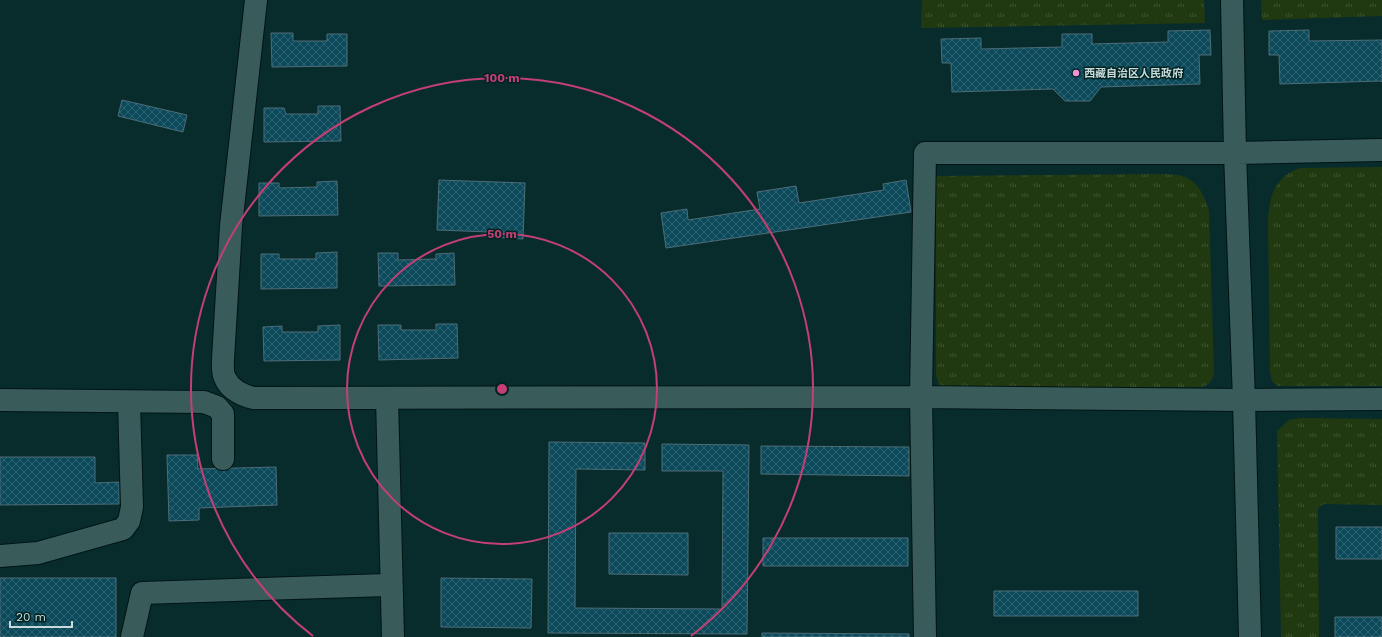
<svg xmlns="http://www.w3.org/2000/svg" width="1382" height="637" font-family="'Work Sans','Noto Sans SC',sans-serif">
  <defs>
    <pattern id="grass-tufts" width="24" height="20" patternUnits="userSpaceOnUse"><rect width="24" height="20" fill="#213910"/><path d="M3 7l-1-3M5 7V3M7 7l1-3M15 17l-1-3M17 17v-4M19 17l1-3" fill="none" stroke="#405532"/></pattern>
    <pattern id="building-cross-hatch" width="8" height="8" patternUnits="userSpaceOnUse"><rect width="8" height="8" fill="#0c4a5b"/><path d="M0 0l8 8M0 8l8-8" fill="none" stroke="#2e6472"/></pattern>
  </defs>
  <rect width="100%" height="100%" fill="#082c2c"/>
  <path fill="url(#grass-tufts)" d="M922,0H1204L1205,23L921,28Z
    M1261,0H1382V16L1262,20Z
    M1382,167V386H1278L1272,381L1270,372L1268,222C1269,197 1274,177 1300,168Z
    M1166,174C1171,175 1178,174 1182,176C1198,181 1205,196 1209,211L1214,373C1212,382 1209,385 1201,387L948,388L939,385L936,376V176Z
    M1301,418L1382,419V505L1324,504L1318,508L1319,637H1281L1277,431L1289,420Z"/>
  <path fill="url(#building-cross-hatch)" stroke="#4d6c78" d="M1210,30L1211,55H1199L1200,84L1101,87L1090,101H1065L1053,89L952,92L951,63H942L941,39L981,38V49L1062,47V34H1092V44L1168,42V31Z
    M1309,30V41L1382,40V82L1381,81L1280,84L1279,55H1269V31Z
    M271,33H293V41H327V34H347V66L272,67Z
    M122,100L187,115L183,132L118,116Z
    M318,106H340L341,141L264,142V108H284L286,114H318Z
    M439,180L525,183L523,239L491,237L490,232L437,230Z
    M906,180L911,212L666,248L661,213L687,209L688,220L760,209L757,192L796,186L799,203L884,190L883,184Z
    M337,181L338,215L259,216V183H279V188L317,187V182Z
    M337,252V288L261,289V254H279V259H316V253Z
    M378,253H398V260L436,259V254L454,253L455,285L379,286Z
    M436,324H457L458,358L379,360L378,325H401V330H436Z
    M340,325V360L264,361L263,327L282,326V332H318V326Z
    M549,442L645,443V470L576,469L575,608L722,609L723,471H662V444L749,445L747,634L548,633Z
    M761,446L909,447V476L761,474Z
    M167,455H197L198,469L276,467L277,505L199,508V520L169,521Z
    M0,457H95V483L119,482V504L0,505Z
    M1336,527H1382V559H1336Z
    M609,533H688V575L609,574Z
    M763,538H908V566H763Z
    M0,578H116V637H0Z
    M441,578L532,579L531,628L441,627Z
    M994,591H1138V616H994Z
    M1335,617H1382V637H1335Z
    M762,633L909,634V637H762Z"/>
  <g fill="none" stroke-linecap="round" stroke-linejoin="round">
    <g stroke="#001413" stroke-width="24">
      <path id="minor" d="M256,0L231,226L223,359C223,365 222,373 225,378C230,390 242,395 253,398L921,397L1244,400L1382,399
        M1232,0L1235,153L1244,400L1250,637
        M387,398L393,637
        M0,400L204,402L217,407L223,414V459
        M0,556L38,553L123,529L129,521L132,507L129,402
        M132,637L142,593L387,585
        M925,637L921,397L925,153H1235L1382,150"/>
    </g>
    <use href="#minor" stroke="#395c5b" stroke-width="22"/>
  </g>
  <g fill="none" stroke="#c33f74" stroke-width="2">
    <circle cx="502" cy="389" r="155"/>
    <path d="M313 636A311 311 0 1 1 691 636"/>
  </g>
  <circle fill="#f391d5" stroke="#002322" stroke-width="1.5" cx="1076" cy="73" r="4"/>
  <g text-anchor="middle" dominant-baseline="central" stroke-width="3" stroke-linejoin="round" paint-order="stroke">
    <g font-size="11" font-weight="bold" fill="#c8dbda" stroke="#002322" text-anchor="start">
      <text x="1084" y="73">西藏自治区人民政府</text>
    </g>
  </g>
  <circle cx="502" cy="389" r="6" fill="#c33f74" stroke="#002322" stroke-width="2"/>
  <g font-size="12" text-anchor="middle" font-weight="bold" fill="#c33f74" stroke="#002322" stroke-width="3" stroke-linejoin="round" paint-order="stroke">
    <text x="502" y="82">100 m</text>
    <text x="502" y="238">50 m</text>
  </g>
  <path d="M10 621v6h62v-6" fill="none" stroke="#c8dbda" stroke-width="2"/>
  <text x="16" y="621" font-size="12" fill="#c8dbda" stroke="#002322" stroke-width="3" paint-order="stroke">20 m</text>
</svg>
